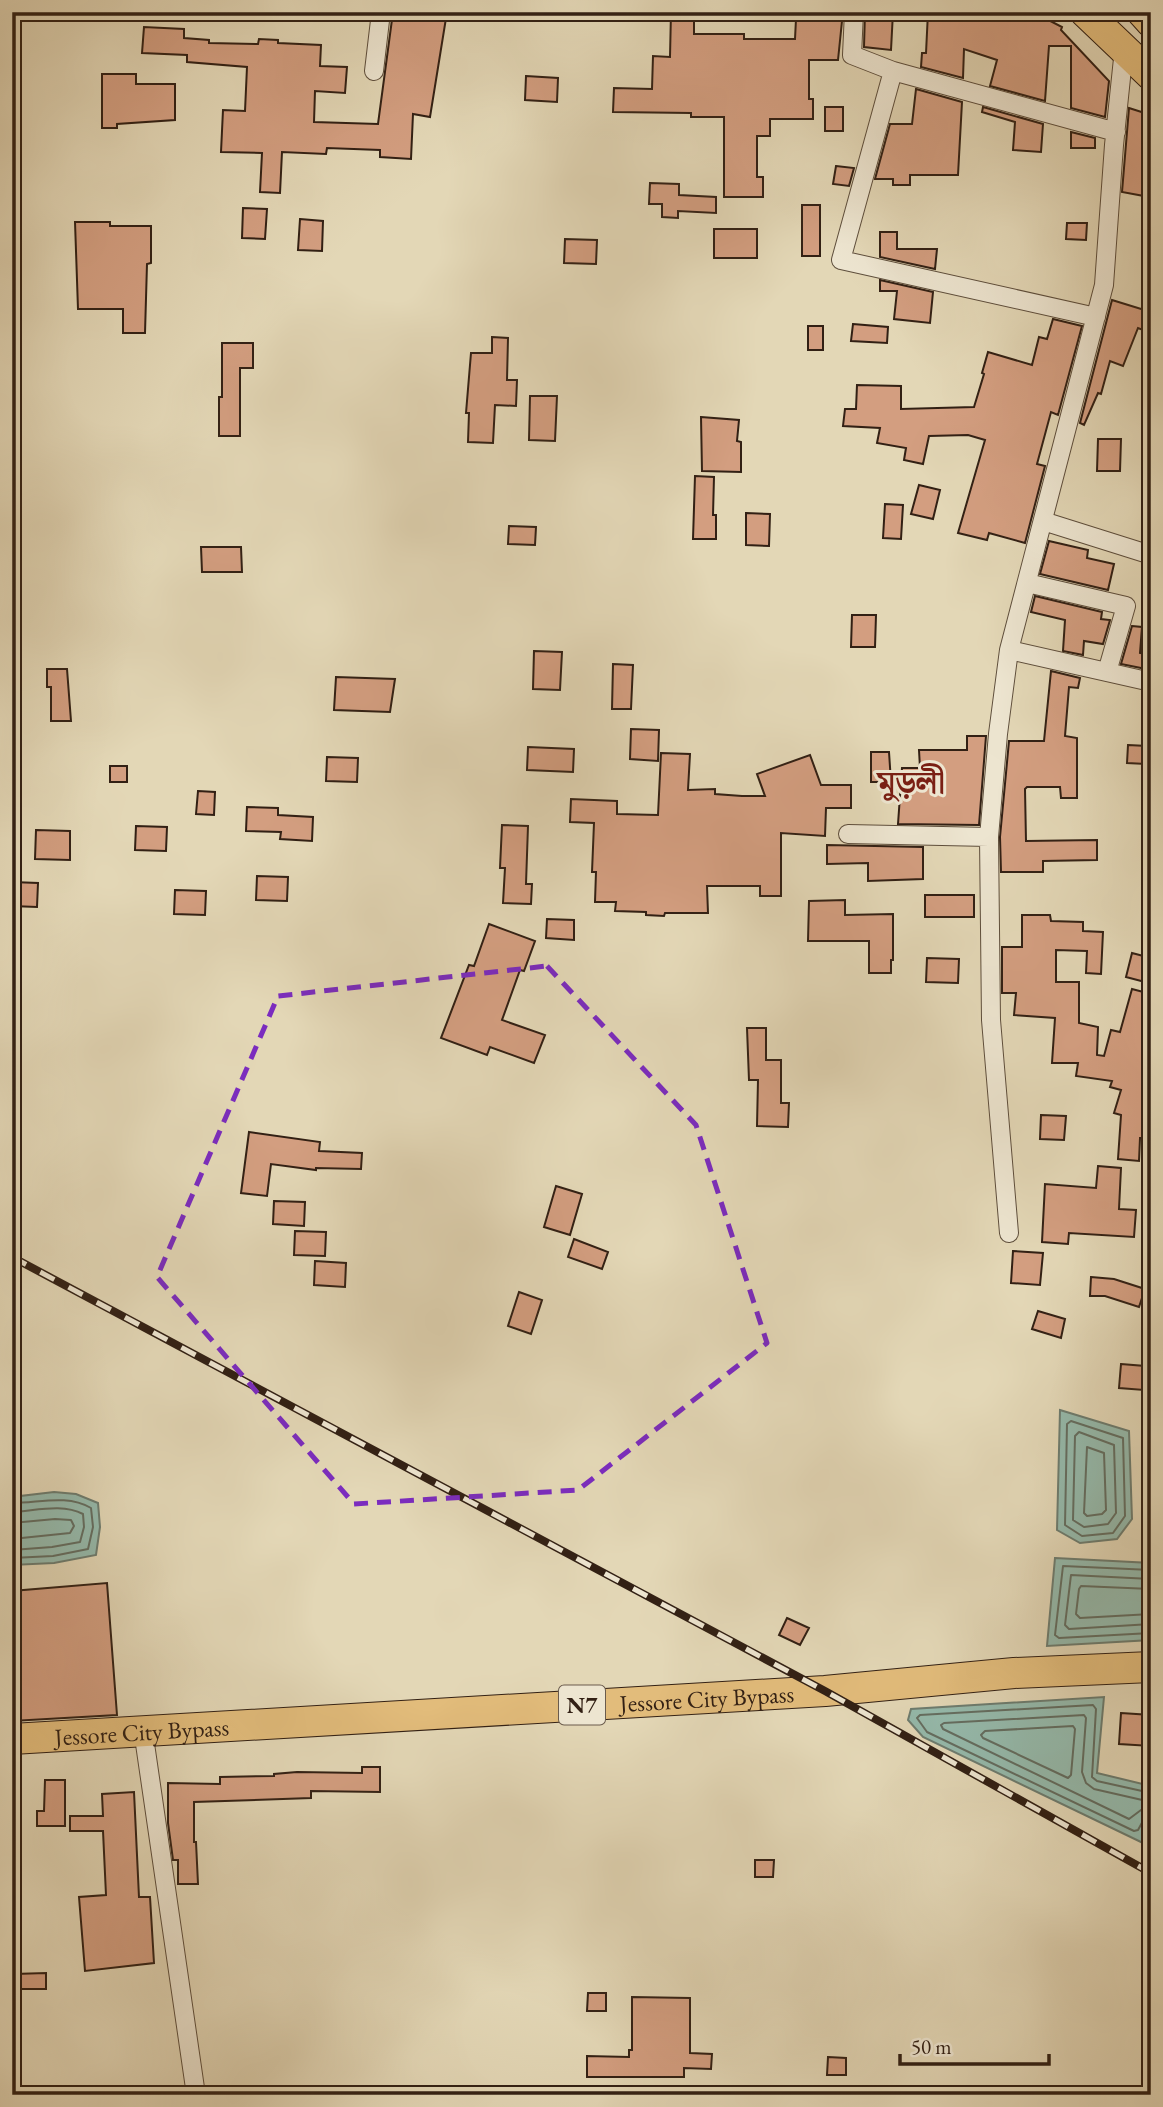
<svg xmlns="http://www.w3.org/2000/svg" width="1163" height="2107" font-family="'EB Garamond','Noto Serif Bengali',serif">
  <rect width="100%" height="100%" fill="#e3d7b6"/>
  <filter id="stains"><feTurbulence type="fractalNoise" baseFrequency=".00286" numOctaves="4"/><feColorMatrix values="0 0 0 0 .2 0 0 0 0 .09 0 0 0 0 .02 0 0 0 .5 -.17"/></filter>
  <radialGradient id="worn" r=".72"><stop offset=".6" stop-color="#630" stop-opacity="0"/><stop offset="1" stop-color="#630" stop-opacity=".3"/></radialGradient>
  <path fill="#95baac" stroke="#6d7c6f" stroke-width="2" d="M1060,1410L1129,1431L1132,1519L1117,1539L1080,1543L1057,1530Z
    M54,1492L76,1494L98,1503L100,1527L96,1555L54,1563L12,1565V1497Z
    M1055,1558L1151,1563V1640L1047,1646Z
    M1104,1697L1097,1773L1151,1786V1813L1143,1843L923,1737L908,1720L911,1709Z"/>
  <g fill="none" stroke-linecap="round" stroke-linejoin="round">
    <path stroke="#646d60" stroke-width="2" d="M1071,1421L1123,1438L1125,1516L1113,1533L1082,1536L1065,1525L1067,1424Z
      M1079,1432L1114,1445L1116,1513L1108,1524L1084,1527L1073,1520L1075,1436Z
      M1087,1447L1104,1453L1106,1510L1102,1514L1087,1516L1084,1513Z
      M12,1503C40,1503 66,1494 91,1508L93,1527L88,1549L53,1556L12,1558
      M12,1512C35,1511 62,1503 83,1514L84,1527L80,1542L52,1547L12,1550
      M12,1523L55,1519L71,1520L74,1526L70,1533L12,1539
      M1151,1570L1063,1566L1055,1635L1059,1638L1151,1633
      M1151,1579L1071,1575L1065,1625L1069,1629L1151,1624
      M1151,1589L1081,1586L1079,1589L1076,1614L1080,1618L1151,1614
      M1073,1726L1075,1729L1071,1775L1068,1778L983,1738L981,1735L985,1731Z
      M1151,1793L1097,1781L1092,1777L1096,1709L1093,1705L920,1715L917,1718L927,1732L1134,1831L1138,1830L1144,1819L1151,1817
      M1151,1802L1094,1789L1086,1783L1082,1772L1086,1718L1084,1715L944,1723L941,1725L943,1729L1129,1819L1141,1810L1151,1808"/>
  </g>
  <path fill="#d39e80" stroke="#322014" stroke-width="2" d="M393,12H447L430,117L413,114L411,159L380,157V150L327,148L326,154L282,152L280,193L260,192L262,153L221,152L223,110L245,111L247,67L187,62V55L142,53L144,27L184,29V38L209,40V43L258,44L259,39L278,40V43L321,45L320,66L347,67L345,93L315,91L314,122L378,124Z
    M671,12H694V34H744V39H795L796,19L842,21L838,60H809V99H813V119H770V136H757V177H763V197H724V117H691V113L613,112L614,88L652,89L653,56L670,57Z
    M865,12H893L891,50L864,47Z
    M928,12H967L989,16V14L1014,20L1017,12H1033L1062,27L1061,30L1109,81L1105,117L1071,108V46H1049L1045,101L990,86L997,60L964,49L963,78L921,67L922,53H926Z
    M102,74H136V84H175V120L117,124V128H102Z
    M526,76L558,78L557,102L525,100Z
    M916,89L962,102L958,175H910V185H893V179H875L890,124H912Z
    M825,107H843V131H825Z
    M983,107L1043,124L1041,152L1013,150L1015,122L982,112Z
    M1129,108L1151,115V163L1144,196L1122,192Z
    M1071,132L1095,138V148H1071Z
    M836,166L854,168L849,186L833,184Z
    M650,183L679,184V195L716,197V213L678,211V218L662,217V204H649Z
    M802,205H820V256H802Z
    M243,208L267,209L265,239L242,238Z
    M300,219L323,221L322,251L298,250Z
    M75,222H110V226H151V263L147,264L145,333H123V309H78Z
    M1067,223H1087L1086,240L1066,239Z
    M714,229H757V258H714Z
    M880,232H897V249H937L935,269L880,257Z
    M565,239L597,240L596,264L564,263Z
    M880,280L933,292L930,323L894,319L897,291H880Z
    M1112,300L1151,312V333L1138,328L1123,366L1110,361L1101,394L1098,393L1084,425L1080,423Z
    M1053,319L1082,326L1058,415L1051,412L1037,464L1045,466L1025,543L989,533L987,540L958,533L985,440L968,435L929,436L923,464L904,460L906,448L877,443L880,428L843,426L845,409H856L857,385L901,386V409L974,407L984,374L982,373L988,352L1032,365L1039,337L1047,339Z
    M853,324L888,327L887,343L851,341Z
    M808,326H823V350H808Z
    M492,337L508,338L507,380H517L516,406L495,405L493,443L468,442L469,413H466L471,353H492Z
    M222,343H253V368H240V436H219V397H222Z
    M530,396H557L555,441L529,440Z
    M701,417L739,420L737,441L741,442V472L702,471Z
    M1098,439H1121L1120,471H1097Z
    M695,476L714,477L713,515H716V539H693Z
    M919,485L940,490L933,519L911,514Z
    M885,504L903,505L901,539L883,538Z
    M746,513L770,514L769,546L746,545Z
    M509,526L536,527L535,545L508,544Z
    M1049,541L1088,550L1087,558L1114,564L1108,590L1040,574Z
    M201,547H241L242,572H202Z
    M1035,596L1102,612L1101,619L1110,620L1103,644L1084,641L1083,655L1063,651L1065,620L1031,612Z
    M852,615H876L875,647H851Z
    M1132,626L1142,627L1140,653L1151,655V670L1121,664Z
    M534,651L562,652L560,690L533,689Z
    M613,664L633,665L631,709H612Z
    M47,669H67L71,721H51V687H47Z
    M1051,671L1080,678L1078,688L1069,687L1065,736L1077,738V798H1061L1060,787H1027L1025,789L1026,841L1097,840V860L1043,861V872H1001L1000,837L1009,741H1044Z
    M336,677L395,679L390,712L334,710Z
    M631,729L659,730L658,761L630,759Z
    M967,736H986L979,825L898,824L902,768H920L919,750H967Z
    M1128,745L1147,746L1146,764L1127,763Z
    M528,747L574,749L573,772L527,770Z
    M871,752H889L891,782H871Z
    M661,753L690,754L688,790L715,789V794L742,796H765L757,774L810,755L821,785H851V808H826L825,836L781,833V896H760V886H707L708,913H665L664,916L646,915V912L615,911L616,902H595L596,872H592L594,823L570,822L571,799L617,801V814L658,815Z
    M327,757L358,758L357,782L326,781Z
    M110,766H127V782H110Z
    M198,791L215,792L214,815L196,814Z
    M247,807L278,808V815L313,817L312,841L280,839L281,832L246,831Z
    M502,825L528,826L526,884H532L531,904L503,903L505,868H500Z
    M136,826L167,827L166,851L135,850Z
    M36,830L70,831V860L35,859Z
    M827,845L923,847V879L868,881V863L827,864Z
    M257,876L288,877L287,901L256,900Z
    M12,882L38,883L37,907L12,906Z
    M175,890L206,891L205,915L174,914Z
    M925,895H974V917H925Z
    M845,900V915L893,914V960H891V973H869V941H808L809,901Z
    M1022,915H1050L1051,921L1083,922V931L1103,932L1101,974L1086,973L1087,951L1056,950V982H1079V1023L1098,1027L1097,1055L1104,1056L1111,1030L1120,1032L1132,989L1151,994V1083L1147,1096L1151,1097V1138H1140L1139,1161L1118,1159L1121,1115L1114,1113L1121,1090L1110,1087L1112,1081L1076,1076L1078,1063H1052L1055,1018L1014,1015L1016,993H1002V947H1022Z
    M547,919L574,920V940L546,938Z
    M489,924L535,941L524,971L520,970L502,1020L545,1035L534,1063L490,1047L487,1055L441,1038L469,965L474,966Z
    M1132,953L1151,958L1145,982L1126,977Z
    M927,958L959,959L958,983L926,982Z
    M747,1028H766V1060H781V1103H789L788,1127L757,1126L758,1080H749Z
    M1041,1115L1066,1116L1064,1140L1040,1139Z
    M249,1132L320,1142L319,1151L362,1153L361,1169L316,1168V1170L271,1164L267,1196L241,1193Z
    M1098,1166L1121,1168L1119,1209L1136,1210L1134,1237L1069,1233L1068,1244L1042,1242L1045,1184L1096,1188Z
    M556,1186L582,1194L570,1235L544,1227Z
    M274,1201L305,1202L304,1226L273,1224Z
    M295,1231L326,1232L325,1256L294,1255Z
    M574,1239L608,1252L602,1269L568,1257Z
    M1013,1251L1043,1253L1040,1285L1011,1283Z
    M315,1261L346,1263L345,1287L314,1285Z
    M1091,1277L1114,1279L1145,1289L1139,1307L1105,1296H1090Z
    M519,1292L542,1300L531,1334L508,1326Z
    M1038,1311L1065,1319L1061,1338L1032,1329Z
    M1121,1364L1145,1366L1144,1390L1119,1388Z
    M107,1583L117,1715L12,1721V1591Z
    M787,1618L809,1628L800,1645L779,1635Z
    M1121,1713L1151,1715V1746L1119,1744Z
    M362,1767H380V1792L311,1791V1798L194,1802V1842H196L198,1884H178V1860H173L168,1823V1783L220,1784V1777L274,1776V1774L297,1772L362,1773Z
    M45,1780H65V1826H37V1811H44Z
    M134,1792L139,1897H150L154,1963L85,1971L79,1897L106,1895L103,1831H70V1816H103L102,1794Z
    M755,1860H774L773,1877H755Z
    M46,1973V1989H14V1974Z
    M588,1993H606V2011H587Z
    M632,1997L690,1998V2053L712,2054L711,2069L684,2068V2077H587V2056L629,2057V2050H632Z
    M828,2057L846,2058V2075H827Z"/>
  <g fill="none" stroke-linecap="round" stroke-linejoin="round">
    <g stroke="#5e4e3c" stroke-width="20">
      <path id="minor" d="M854,12L852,55L893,71L841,260L1096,317
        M374,71L381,12
        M893,71L1116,132
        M1043,521L1151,555
        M1027,583L1126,606L1107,672
        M1009,650L1151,682
        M848,834L989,837
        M1009,1233L991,1020L989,837L998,734L1009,650L1104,285L1114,145L1124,49
        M143,1730L196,2095"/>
    </g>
    <g stroke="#322014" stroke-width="32">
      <g id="trunk">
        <path d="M1085,12L1151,75"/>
        <path d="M1142,12L1151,22"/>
        <path id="s1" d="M12,1739L825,1691L1014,1673L1151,1667"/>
      </g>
    </g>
    <use href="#minor" stroke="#ede5d0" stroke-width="18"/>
    <use href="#trunk" stroke="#e2bc7b" stroke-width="30"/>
    <g stroke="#322014" stroke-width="8">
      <path id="rail" d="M12,1257L825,1691L1151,1873"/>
    </g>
    <use href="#rail" stroke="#ede5d0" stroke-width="5" stroke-dasharray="16" stroke-linecap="butt"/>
  </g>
  <path fill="none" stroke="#7b2cbf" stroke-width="5" stroke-dasharray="14 9" stroke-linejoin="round" d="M547,966L696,1125L767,1343L578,1490L354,1504L157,1277L278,996Z"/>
  <g text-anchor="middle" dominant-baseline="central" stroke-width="6" stroke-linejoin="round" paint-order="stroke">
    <rect fill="#ede5d0" stroke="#6a5b4c" stroke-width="2" x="559" y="1685.5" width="46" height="39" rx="5"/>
    <g font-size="23" font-weight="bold" fill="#322014">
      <text x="582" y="1705">N7</text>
    </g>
    <g font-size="24" fill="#322014" stroke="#ede5d0">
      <text stroke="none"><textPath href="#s1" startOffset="696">Jessore City Bypass</textPath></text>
      <text stroke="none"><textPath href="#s1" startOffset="130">Jessore City Bypass</textPath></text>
    </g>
    <g font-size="32" font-weight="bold" fill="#7a1f14" stroke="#ede5d0">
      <text x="911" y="782">মুড়লী</text>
    </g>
  </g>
  <rect width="1163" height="2107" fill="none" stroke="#e3d7b6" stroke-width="42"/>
  <rect x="14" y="14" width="1135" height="2079" fill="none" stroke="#322014" stroke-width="3.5"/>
  <rect x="21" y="21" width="1121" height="2065" fill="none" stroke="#322014" stroke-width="2"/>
  <path d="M900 2054v10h149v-10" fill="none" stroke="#322014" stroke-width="3.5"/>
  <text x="911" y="2054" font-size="21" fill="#322014" stroke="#ede5d0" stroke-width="5" paint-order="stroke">50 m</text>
  <rect width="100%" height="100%" filter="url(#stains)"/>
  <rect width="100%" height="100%" fill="url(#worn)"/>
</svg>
